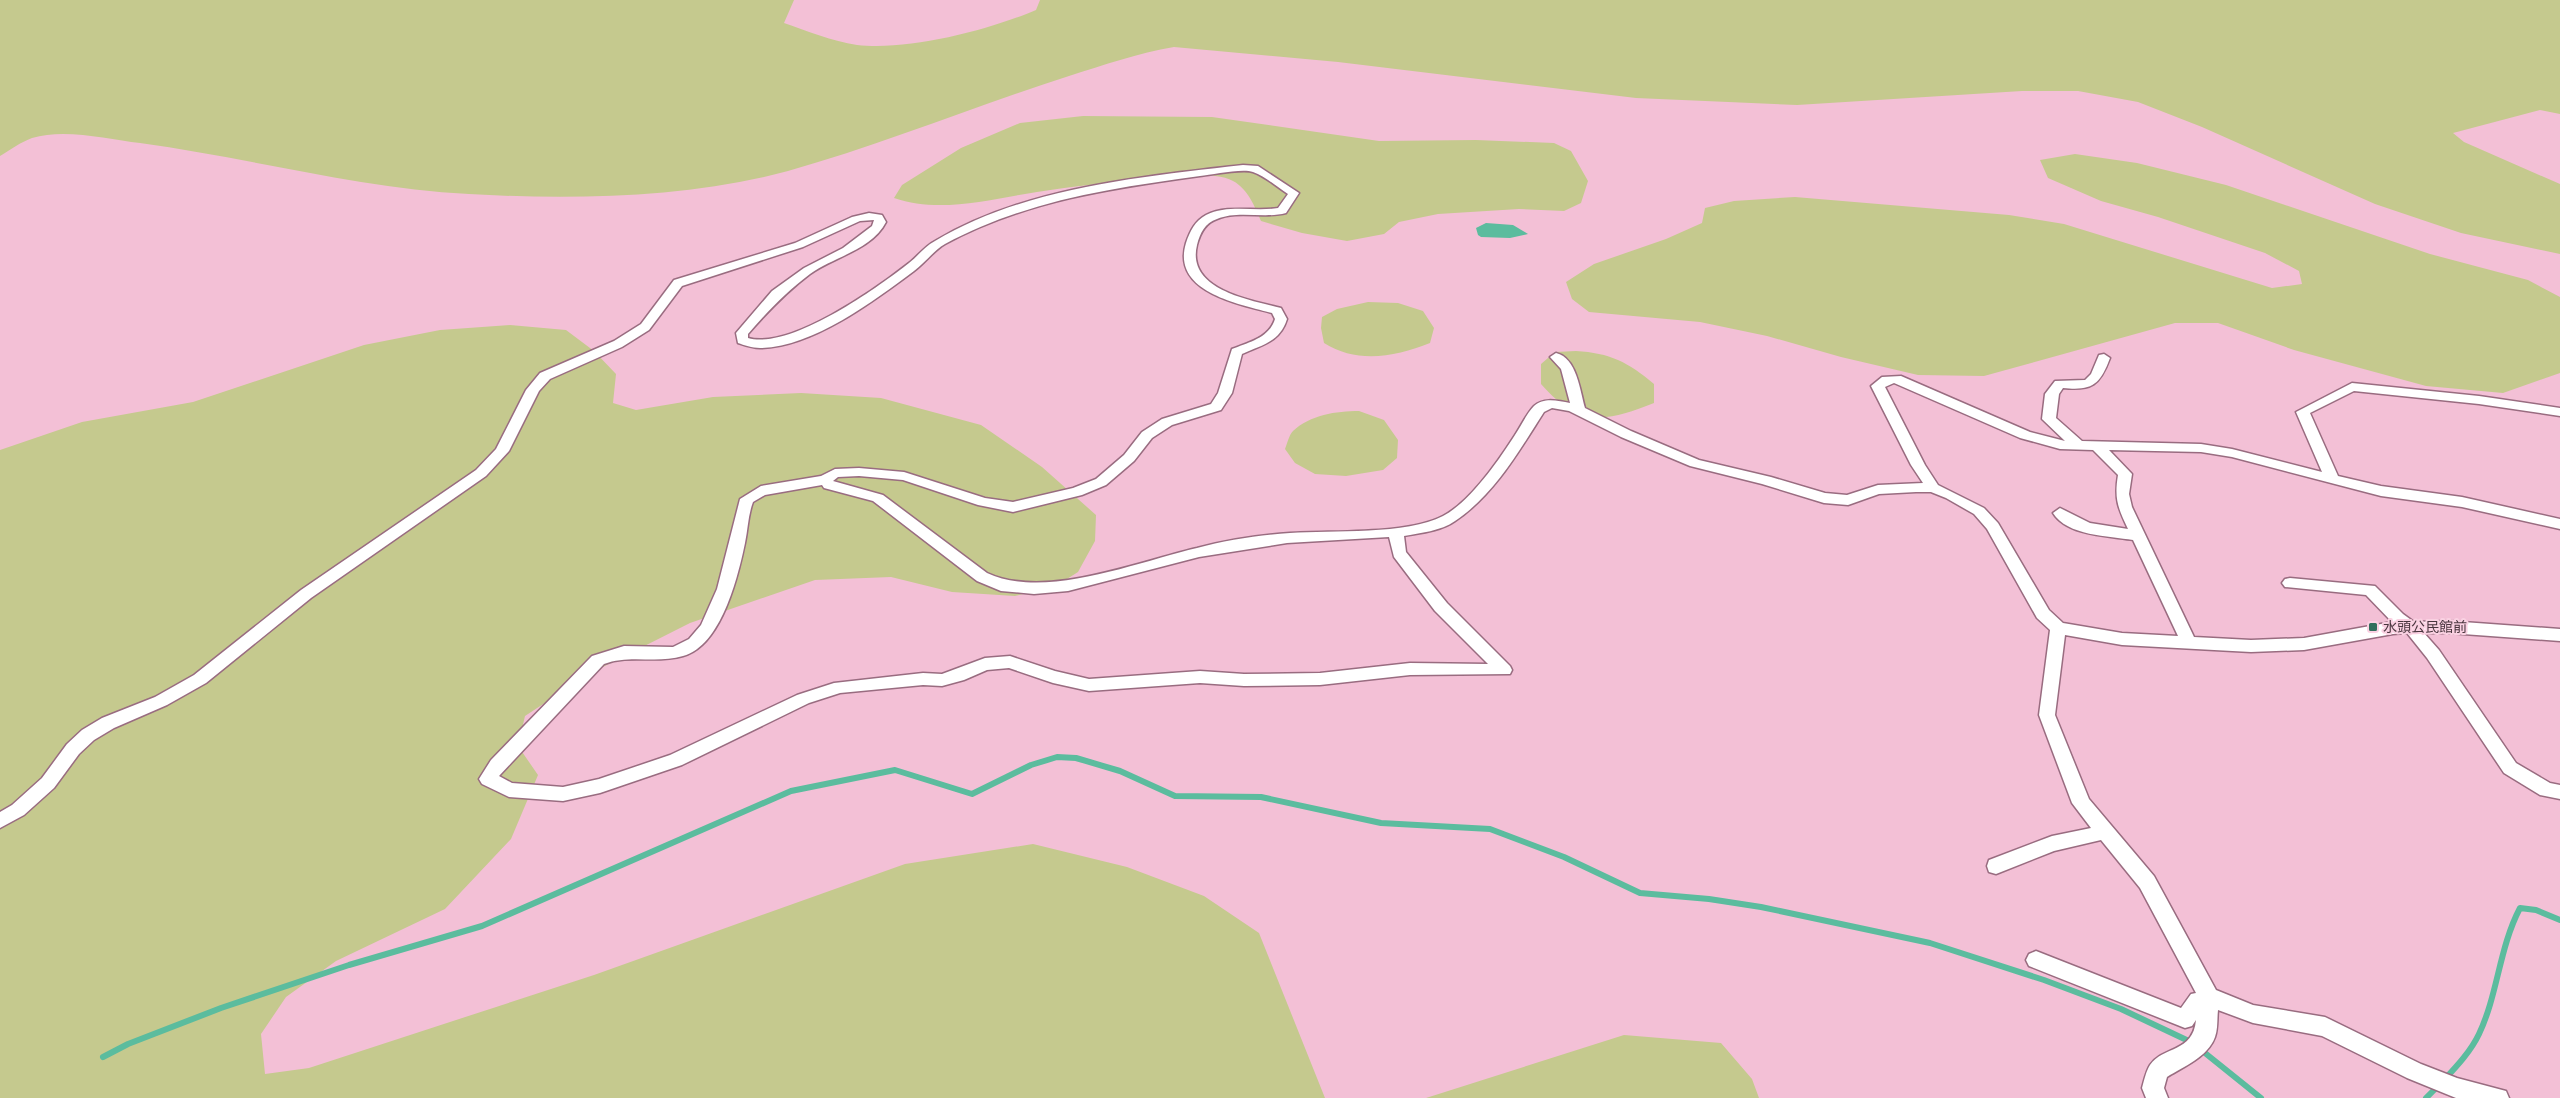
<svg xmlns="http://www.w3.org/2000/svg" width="2560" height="1098" font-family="'Public Sans','Noto Sans JP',sans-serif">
  <rect width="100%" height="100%" fill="#f3c0d6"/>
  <path fill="#c5c98e" d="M0,0H794L784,23C807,31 832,41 857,45C909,51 989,30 1036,10L1040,0H2560V114L2540,110L2453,133L2464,142L2560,184V254L2461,233L2375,204L2202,127L2138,102L2078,91H2022L1797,105L1636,98L1338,62L1174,47C1138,53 1104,65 1069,76C975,106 884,144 788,171C689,198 571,200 469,194C358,188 250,158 140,143C108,139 64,128 32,138C21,142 10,150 0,156Z
    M1083,116L1212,117L1379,141L1476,140L1554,143L1571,151L1588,181L1581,203L1564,211L1519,209L1438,214L1399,222L1384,234L1347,241L1302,233L1261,221C1255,207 1248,189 1233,181C1214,171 1168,175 1146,178C1110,183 1073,186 1037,192C990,199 940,214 894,198L902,185L961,148L1020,123Z
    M2075,154L2137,163L2226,185L2430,254L2528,280L2560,297V373L2503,393L2426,386L2294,350L2218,323H2175L1984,376L1918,375L1841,357L1767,336L1700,322L1589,312L1572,299L1566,282L1594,264L1666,239L1702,223L1705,208L1734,201L1795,197L2009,215L2064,224L2272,288L2302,284L2299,271L2265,253L2158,217L2101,201L2048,178L2040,160Z
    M1368,302L1398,303L1423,311L1434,328L1430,343C1395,357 1357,364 1324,343L1321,328L1322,317L1337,309Z
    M510,325L566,330L594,351L616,374L613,403L636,410L713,397L801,393L881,398L981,425L1042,467L1096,515L1095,541L1078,572L1056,586L1015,596L952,592L891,577L815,580L690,623L589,674L525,716L518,746L538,775L511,839L445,909L336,961L286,997L261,1034L265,1074L309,1068L594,975L905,864L1033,844L1127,867L1204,896L1259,933L1325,1098H0V450L82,422L193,402L364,345L440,330Z
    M1576,351C1610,353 1628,362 1654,384V403C1605,423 1578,426 1541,384V364L1555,352Z
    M1359,411L1384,420L1398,440L1397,458L1383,470L1346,476L1315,474L1295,463L1285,449C1287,444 1289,435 1293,431C1310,415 1336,411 1359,411Z
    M1624,1035L1721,1043L1752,1079L1759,1098H1426Z"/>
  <path fill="#5bbc9e" d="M1486,223L1513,225L1528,234L1510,238L1481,237L1478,235L1476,228Z"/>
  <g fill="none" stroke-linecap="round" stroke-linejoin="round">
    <path stroke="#5bbc9e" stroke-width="6" d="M2200,1049L2261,1098
      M103,1057L128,1044L221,1008L349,965L482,926L791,791L895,770L972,794L1031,765L1057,757L1076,758L1120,771L1175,796L1261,797L1381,823L1490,829L1564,857L1640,893L1709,899L1761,907L1930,943L2044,980L2121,1009L2193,1043
      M2444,1080C2457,1066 2471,1051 2479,1034C2498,994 2499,948 2520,908L2536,910L2560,920
      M2426,1098L2438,1086"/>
    <g stroke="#996c80" stroke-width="3">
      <path id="street" d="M1243,165L1258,166L1299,193L1286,213C1264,219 1238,210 1217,219C1205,223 1200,233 1197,245C1186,290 1250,300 1281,308L1287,319C1280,342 1262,345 1242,354L1232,393L1221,410L1172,425L1152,438L1134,461L1106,485L1082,495L1013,512L978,505L903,480L859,476L838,477L833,481L883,495L987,573C1045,600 1137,562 1197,548C1226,540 1260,535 1290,533C1332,530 1407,535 1443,516C1470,502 1499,460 1515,435C1521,426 1527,413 1534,406C1544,397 1558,401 1570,403L1561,369L1550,357L1556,353C1577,358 1580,391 1585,408L1631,431L1699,460L1771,477L1825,493L1847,495L1878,485L1923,483L1911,465L1871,386L1882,377L1901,376L2030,432L2065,441L2042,419L2045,394L2055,381L2085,380L2091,374L2099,355L2104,354L2110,358C2100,385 2092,391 2063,388L2059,394L2056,418L2082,441L2201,444L2232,449L2322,472L2296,412L2352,383L2479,396L2560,408V416L2479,404L2354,391L2310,413L2338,476L2381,486L2462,497L2560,519V529L2462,507L2381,496L2232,457L2201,452L2109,450L2132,474L2129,494L2132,507L2194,637L2251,640L2304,638L2392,622L2366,595L2285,587L2282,583L2285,579L2290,578L2375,586L2403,614L2414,622L2449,621L2560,629V641L2449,633H2424L2439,650L2516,763L2550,783L2560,785V799L2540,795L2504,773L2427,658L2407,633L2393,634L2304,650L2251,652L2122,645L2065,635L2055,715L2089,799L2154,876L2216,990L2253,1005L2325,1017L2421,1064L2457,1078L2506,1091L2509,1098H2456L2407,1078L2322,1036L2253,1023L2218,1010C2217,1019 2218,1029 2215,1037C2208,1057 2183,1067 2167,1077L2164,1088L2168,1098H2146L2142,1088C2144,1081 2146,1071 2150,1065C2163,1046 2193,1053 2196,1020L2192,1026L2185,1028L2029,966L2026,960L2029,954L2036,951L2181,1008L2191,994L2196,993L2140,888L2101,840L2054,851L1996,874L1989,872L1987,866L1989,860L2052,836L2091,828L2072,803L2039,715L2050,630L2037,618L1987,529L1974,514L1946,498L1931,492H1916L1879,494L1848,505L1824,503L1762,484L1690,466L1621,437L1569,411L1552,408L1544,412C1519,451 1494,495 1455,521C1441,531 1420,533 1404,536L1406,552L1447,603L1510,666L1512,670L1510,674L1410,675L1320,685L1244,686L1200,683L1089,691L1053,683L1009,668L987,670L964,680L942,686L923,685L840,693L809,703L682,765L600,793L563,801L509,797L482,784L479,779L491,760L592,656L624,646L673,647L689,639L701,625L717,589L740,499L761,486L821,476L835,469L859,468L904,472L985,498L1013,502L1073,488L1096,479L1124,455L1142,432L1162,419L1211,404L1218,393L1232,349C1249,342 1269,338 1275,319L1272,313C1239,304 1171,292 1186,243C1190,231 1195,221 1206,215C1228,204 1255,212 1278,208L1288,194C1277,187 1265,176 1253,172C1242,168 1212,175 1200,176C1112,188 1024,201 945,244C933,251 925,263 914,271C874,301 811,348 760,348C752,348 744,345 738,343L736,333L772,291L804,268L843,248L872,226L874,220L860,221L803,247L682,286L649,330L622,347L550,379L539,391L509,451L486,476L311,598L206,683L167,705L114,728L94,740L79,754L54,788L24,815L0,828V812L12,805L42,778L67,744L82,730L102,718L155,697L194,675L301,590L476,470L496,449L526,390L540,373L614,341L641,324L674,280L795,243L852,217L869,213L882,215L886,222C872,250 833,257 810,274C786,292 768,311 748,334V338C790,350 876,289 909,263C918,256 925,246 935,241C1026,187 1140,177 1243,165ZM1894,383L2020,438L2060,449L2093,450L2118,475C2114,499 2118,508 2128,529L2090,523L2060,508L2053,513C2067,536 2109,536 2133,540L2178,636L2122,633L2063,623L2049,610L1998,523L1984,508L1938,485L1925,465L1885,387ZM822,485L824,488L873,501L977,581L1001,591L1034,594L1068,591L1199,557L1287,543L1389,537L1394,557L1435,611L1488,664L1410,663L1320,673L1244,674L1200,671L1089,679L1055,671L1010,656L985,658L942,674L923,673L834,683L797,695L670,755L599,779L563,787L512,783L499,776L604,664C630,654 656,664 683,656C721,646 738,577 745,543C748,529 748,515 753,502L765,495Z"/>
    </g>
    <use href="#street" fill="#fff" fill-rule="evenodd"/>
  </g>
  <rect fill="#32705d" stroke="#fad1e2" stroke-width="2" x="2368" y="622" width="10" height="10" rx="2.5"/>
  <g text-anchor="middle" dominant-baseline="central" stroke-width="4" stroke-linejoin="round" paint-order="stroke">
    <g font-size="14" fill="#49353e" stroke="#fad1e2" text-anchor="start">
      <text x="2383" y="627">水頭公民館前</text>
    </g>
  </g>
</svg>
